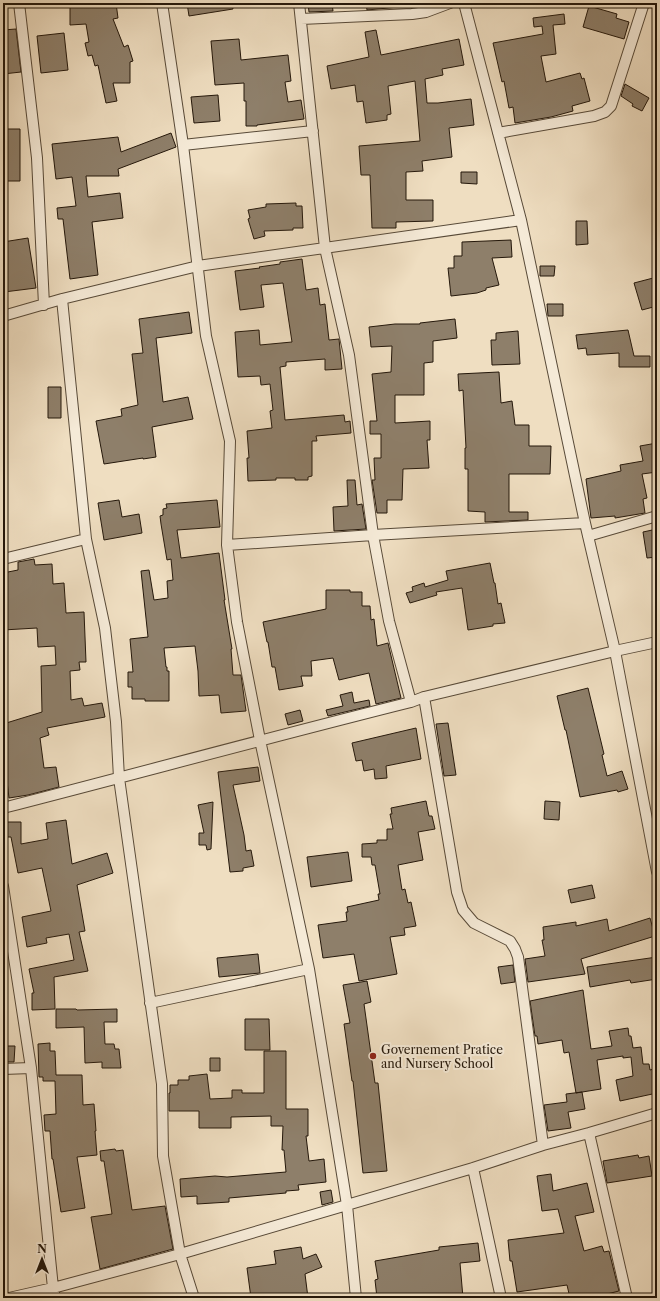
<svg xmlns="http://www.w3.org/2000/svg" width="660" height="1301" font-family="'Libre Caslon Text',serif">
  <rect width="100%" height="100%" fill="#efdec1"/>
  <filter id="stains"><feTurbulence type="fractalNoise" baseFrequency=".005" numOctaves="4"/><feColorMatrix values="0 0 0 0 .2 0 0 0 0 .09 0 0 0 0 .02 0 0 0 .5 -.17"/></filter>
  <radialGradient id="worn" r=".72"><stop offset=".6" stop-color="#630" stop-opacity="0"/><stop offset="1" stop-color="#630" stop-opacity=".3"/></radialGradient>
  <path fill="#8e7f6a" stroke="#25180b" d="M70,3H116L118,18L113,19L124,47L128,45L133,61L130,62V83H113L117,101L106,103L98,65L95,66L92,55L88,56L85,43L89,42L86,24L70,25Z
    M187,3H232L233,9L189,16Z
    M308,3H332L333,11L309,12Z
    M366,3H398L399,7L367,10Z
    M589,6L617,14L616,18L629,22L624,39L583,27Z
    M564,14L565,24L553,25L556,54L541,56L546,82L580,73L582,79L584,78L590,101L572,106L573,111L551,117L515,123L513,107L509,108L504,81L502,82L493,43L543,34L542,26L534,27L533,18Z
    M16,29L21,72L3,74V30Z
    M376,30L381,55L459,39L464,65L442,69L443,75L425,79L427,103H438L471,99L474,125L449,128L452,157L422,161L423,171L406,172V200H433V221L396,222V228H372L370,175H361L359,146L420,141L415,81L388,86L391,114L387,115V120L366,123L363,101L357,102L355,85L331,89L327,66L369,57L365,32Z
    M64,33L68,70L41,73L37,36Z
    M239,39L241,60L288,55L291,81L285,82L288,102L301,100L304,119L257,125V126H246V101H244V83L215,85L211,41Z
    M625,84L649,98L642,111L632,106L633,104L621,96Z
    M218,95L220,121L194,123L191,97Z
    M3,129H20V181H3Z
    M171,133L176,147L118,169L119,176H86L88,197L120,193L123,218L92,222L98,275L70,279L63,219H58L57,208L76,206L72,177L56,179L52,144L118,137L121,152Z
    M461,172H477V184L461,183Z
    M296,203V206H302L303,228H293V230L264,231L265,236L254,239L248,219L250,218L248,210L266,207V204Z
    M576,221H587L588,244L576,245Z
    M28,238L36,288L4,292L3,284V242Z
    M511,240L512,257L492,258L499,285L486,288V290L477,293L451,296L448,268H454V256H462V242Z
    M302,259L306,290L318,288L320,305L325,304L329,340L339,339L342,369L325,370V359L286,362V366L280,367L285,420L344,415L345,422L350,421L351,433L316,436L317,441H312V476L308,477V480H295V478H276V480L248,481L247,458H249L247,431L272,428L270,411L273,410L270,384L261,385L260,376L238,377L235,332L259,330L260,345L292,342L283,283L261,285L264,307L240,310L235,271L260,268L259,267L280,264V262Z
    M540,266H555L554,276H540Z
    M657,277V306L642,310L634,283Z
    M547,304H563V316H548Z
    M189,312L192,333L156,338L163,402L188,397L193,419L152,427L156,457L143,459V458L104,464L96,421L122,416L121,409L138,405L132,354L143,353L139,319Z
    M455,319L457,338L433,341V362L424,363V395H395V423L430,421V440H427L429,468L403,469L402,500H387V513H377L372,480H375L374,458H381V434H370V421H377L372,374L391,372L392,346L371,347L369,327L395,324H420V323Z
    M628,330L634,356H650V367H619V353L587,355L586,348L578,349L576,335Z
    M518,331L520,364L492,365L491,340H496V333Z
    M499,372L501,403L512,401L515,425H529V446H551L550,474H509V512H528V520L485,522V512L468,511V469H465V448H466L463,390L459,391L458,374Z
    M48,387H61V418H48Z
    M657,443V472L642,474L647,498L643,499L645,513L615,518V516L591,518L586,479L621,471L620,465L643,461L640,446Z
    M347,480H355L357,505L362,504L366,529L334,531L333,507L348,506Z
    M119,500L122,517L139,514L142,533L104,540L98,503Z
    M217,500L220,527L177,530L181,558L219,553L225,600H224L232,649H231L233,675H241L246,711L221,713L219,695L199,696L198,671L195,646L164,648L166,667H167V671H169V701H145V699H132V687H128V672H133L130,639L148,637L141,571L149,570L154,600L168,598L167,581L173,580L171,559L167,560L161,524L160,516L163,515V509L167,508L166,504Z
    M657,529V557L647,558L643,532Z
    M34,559L35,565L52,564L53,584L64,583L66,613L84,612L86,662H79L80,670L70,671L71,700L82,698L84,706L102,703L105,717L47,728L49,735L40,738L44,768L56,767L59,787L28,795L9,798L3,747V724L42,712L41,666L56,665L55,646L38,647L37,628L3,630V573L18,570V562Z
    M490,563L494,583H495L498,604L501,603L505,623L493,624V626L468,630L462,588L436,592L437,595L410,603L406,593L413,591L412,587L424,583L425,587L448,580L446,571Z
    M326,590H350V592H362V606H370L371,620L374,619L377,646L388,643L401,698L376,704L369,673L339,680L333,658L311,661L312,676H301L303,686L279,690L275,667H272L268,642H267L263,622L326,609Z
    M588,688L604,754L602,755L607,776L622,771L628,789L618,792L617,790L580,797L566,730H565L557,696Z
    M352,692L354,703L369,700L370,706L328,716L326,710L343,706L340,695Z
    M300,710L303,721L288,725L285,714Z
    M448,723L456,775L444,776L436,724Z
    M416,728L421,759L386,766L387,778L375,779L374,769L364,771L362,760L356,761L352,743Z
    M258,767L260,781L233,785L244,835L246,851L251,850L254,866L243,868V871L230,872L218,772Z
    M426,801L429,816H432L435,829L418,832L423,860L398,865L402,890L405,889L408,903L411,902L416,926L404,928L405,935L390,937L397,974L359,981L354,954L323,958L318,925L347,921L346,912H348L347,907L379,900L378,894H380L375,865H372L371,857H362V844L377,843V840H387V829H393L390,814H392L391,808Z
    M545,801L560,802L559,820L544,819Z
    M213,802L211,849L207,850L206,845H199V833H204L198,805Z
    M66,820L72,864L107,853L113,873L77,885L85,931L79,932L88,971L54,977L55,1009L32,1010V993H34L29,969L74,960L69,934L46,938L47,943L27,947L22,917L51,911L42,868L18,873L11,837H5V822H21V844L48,839L46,823Z
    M348,852L352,881L311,887L307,857Z
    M592,885L595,898L571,903L568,890Z
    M650,918L655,936L581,959L585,974L528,982L525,959L545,956L542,940H544L543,927L576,922V926L607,919L609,931Z
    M258,954L260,973L219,977L217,958Z
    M657,957V979L631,983L630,980L590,987L587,967Z
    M513,965L515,982L501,984L498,967Z
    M367,981L371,1002L364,1004L375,1083H378L387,1171L363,1173L353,1081H352L344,1024L350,1023L343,985Z
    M583,990L591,1049L612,1046L609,1031L628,1028L629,1036H631L633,1048L641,1047L643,1064H649L650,1070L657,1068V1093L620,1101L616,1080L633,1076L631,1057L623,1058V1056L597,1060L601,1089L576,1093L569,1052L564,1053L562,1040L538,1044L537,1036H535L530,1001Z
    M56,1009H76L77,1010L117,1009V1022H104L105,1044H114L115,1049H119L121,1068H102V1062L85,1063L84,1027L56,1028Z
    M245,1019H269L270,1050H245Z
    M50,1043V1051H55L56,1075H82L83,1105L94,1104L96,1131H95L97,1155L77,1157L85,1208L61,1212L53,1159H52L50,1131H45L44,1115L56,1114L55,1081H43V1077H39L38,1044Z
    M3,1046H15L14,1062H3Z
    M264,1051H286V1109H308V1136H306L309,1161L324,1159L326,1182L298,1185L299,1190L286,1191V1193L229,1198V1202L197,1204V1196L181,1197L180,1179L215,1176L227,1177L286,1172L284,1150H282L283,1126H271V1116L231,1117V1128H199V1111H169V1093H170V1085H178V1080H189V1076L207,1074L210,1099L232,1098V1090H242V1093H264Z
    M210,1058H220V1071H210Z
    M582,1092L585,1109L568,1112L571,1128L548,1131L544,1105L567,1102L566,1094Z
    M115,1149L116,1151L123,1150L132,1210L165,1206L173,1249L100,1269L91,1217L112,1214L104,1161H101L100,1151Z
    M638,1155L639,1158L649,1156L652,1176L607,1183L603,1161Z
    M551,1174L553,1191L587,1183L594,1212L575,1216L584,1251L602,1246L604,1252L609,1251L619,1291L607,1294L608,1298H570L567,1285L517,1292L512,1261H510L508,1240L564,1233L558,1209L542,1211L537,1176Z
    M331,1190L333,1202L322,1205L320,1192Z
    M478,1243L480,1261L460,1263L463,1298H377L375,1280L378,1279L375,1261L439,1250V1247Z
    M301,1247L303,1259L316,1254L322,1267L305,1274L308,1298H280L279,1294L251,1298L247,1268L276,1264L274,1251Z"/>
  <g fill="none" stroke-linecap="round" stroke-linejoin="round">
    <g stroke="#584a38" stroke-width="12">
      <path id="minor" d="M19,3L37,158L44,305
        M162,3L183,145L206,336L230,441L227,545L237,622L260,740L309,969L347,1205L356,1298
        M464,3L521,220L585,523L615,651L657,872
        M301,19L412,14L426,12L450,3
        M498,133L594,116L605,112L611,106L644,3
        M183,145L313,131
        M62,299L86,539L105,628L116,722L119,778L162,1084L163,1156L180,1254L194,1298
        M3,316L62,299L198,266L521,220
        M588,536L657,516
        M227,545L373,535L349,355L325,248L299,3
        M3,559L86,539
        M424,697L457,892L463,910L474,923L510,941L515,949L518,957L543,1145
        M411,702L389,621L373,535L585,523
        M3,808C139,773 275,736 411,702L424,697L615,651L657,642
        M3,886L31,1068L53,1288L55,1298
        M150,1003L309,969
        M3,1069L31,1068
        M589,1133L627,1298
        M473,1168L501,1298
        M9,1298L53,1288L180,1254L473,1168L543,1145L589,1133L657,1113"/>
    </g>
    <use href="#minor" stroke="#f5ead7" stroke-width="10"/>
  </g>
  <circle fill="#8f2418" stroke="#f5ead7" stroke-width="1.5" cx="373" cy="1056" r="4"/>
  <g text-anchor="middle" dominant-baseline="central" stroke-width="4" stroke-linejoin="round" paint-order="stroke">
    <g font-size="12" fill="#25180b" stroke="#f5ead7" text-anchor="start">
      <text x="381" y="1049">Governement Pratice<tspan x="381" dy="14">and Nursery School</tspan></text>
    </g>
  </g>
  <rect width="660" height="1301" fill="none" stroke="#efdec1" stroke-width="16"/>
  <rect x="4" y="4" width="652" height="1293" fill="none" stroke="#25180b" stroke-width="2"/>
  <rect x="8" y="8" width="644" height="1285" fill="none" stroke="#25180b"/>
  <g transform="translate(42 1259)" stroke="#f5ead7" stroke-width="3" paint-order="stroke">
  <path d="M0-3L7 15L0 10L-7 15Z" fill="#25180b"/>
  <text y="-6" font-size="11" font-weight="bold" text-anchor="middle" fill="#25180b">N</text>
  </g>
  <rect width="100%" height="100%" filter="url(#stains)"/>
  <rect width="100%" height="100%" fill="url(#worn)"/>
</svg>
